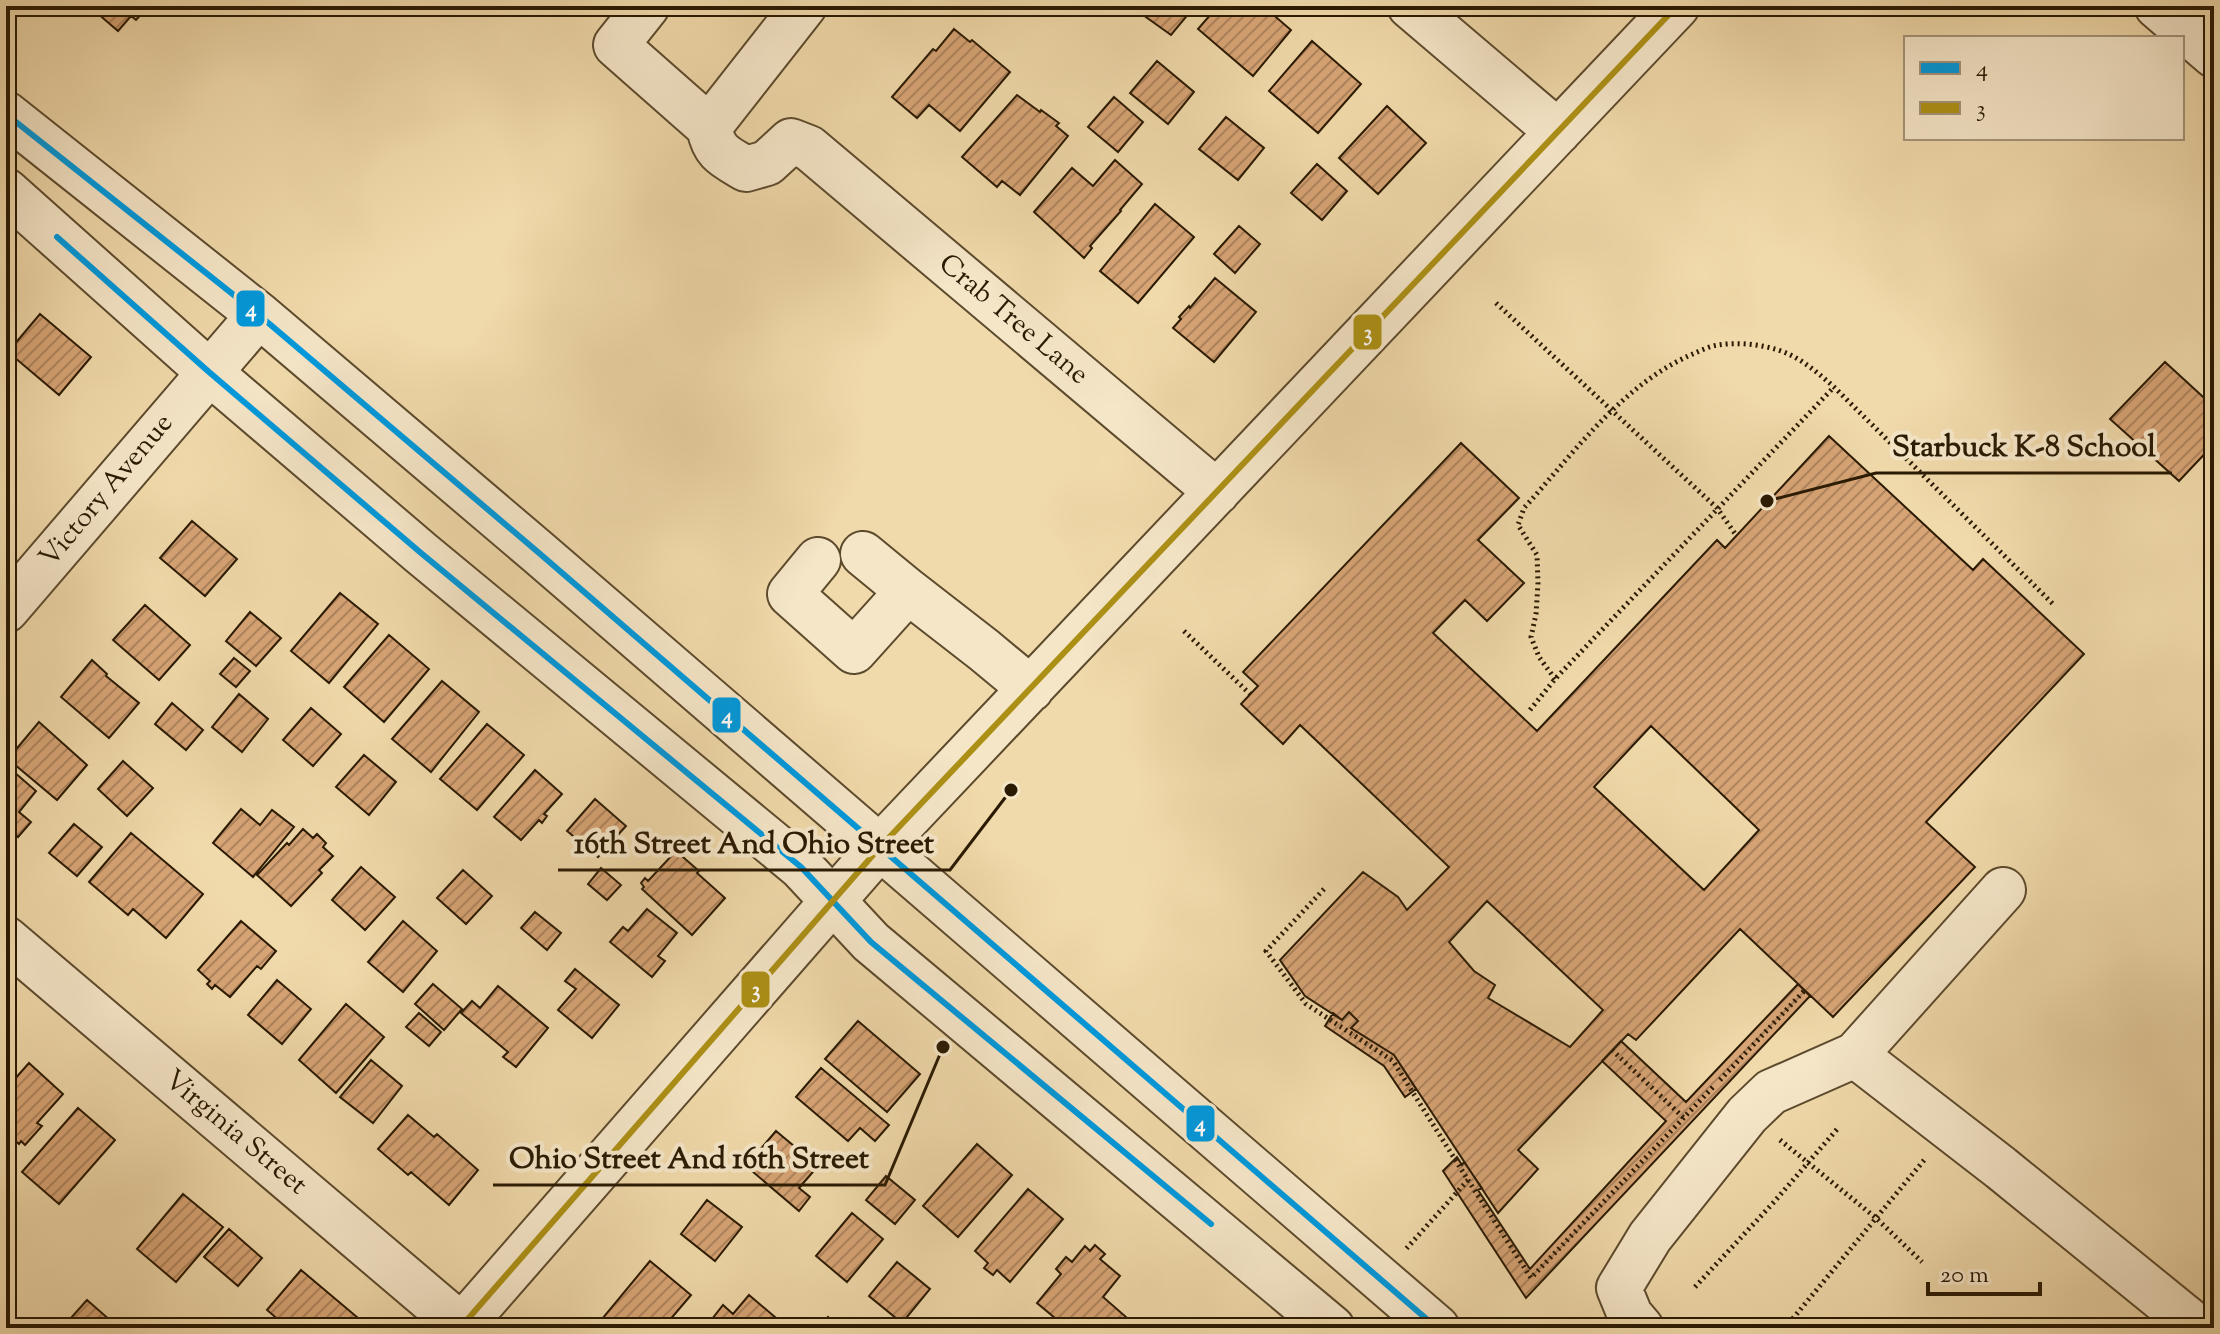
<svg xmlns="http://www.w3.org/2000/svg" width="2220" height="1334" font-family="'Sorts Mill Goudy',serif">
  <defs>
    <pattern id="building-hatch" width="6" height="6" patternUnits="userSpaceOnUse" patternTransform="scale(2)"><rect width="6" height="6" fill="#d7a475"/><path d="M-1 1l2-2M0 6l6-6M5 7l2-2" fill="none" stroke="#af855e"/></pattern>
  </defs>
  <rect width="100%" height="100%" fill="#f0d9aa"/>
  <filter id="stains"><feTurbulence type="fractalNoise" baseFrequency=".0025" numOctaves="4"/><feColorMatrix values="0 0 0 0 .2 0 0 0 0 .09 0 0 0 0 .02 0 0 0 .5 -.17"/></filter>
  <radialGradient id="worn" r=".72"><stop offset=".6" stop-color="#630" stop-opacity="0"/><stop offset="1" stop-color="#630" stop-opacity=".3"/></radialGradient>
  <path fill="url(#building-hatch)" stroke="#2a1a03" stroke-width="2" fill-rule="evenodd" d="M89,6H149L136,20L131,16L118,31Z
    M1137,6H1195L1171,35L1139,12L1142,9Z
    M1218,6H1271L1273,8L1270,12L1291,30L1253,76L1198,29Z
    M954,29L970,42L972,40L1010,72L960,131L929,105L917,118L892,97L933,49L936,51Z
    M1312,41L1361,84L1318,133L1269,91Z
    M1157,61L1194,92L1168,124L1130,93Z
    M1017,95L1040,112L1041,110L1059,123L1056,126L1068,136L1020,195L1002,181L997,187L962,157Z
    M1114,97L1143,122L1118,152L1088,127Z
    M1387,106L1426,143L1378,194L1339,158Z
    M1226,117L1264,148L1238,180L1199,149Z
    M1115,160L1142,184L1120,210L1121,211L1090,246L1092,248L1084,258L1034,212L1072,168L1093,186Z
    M1317,164L1347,191L1322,220L1291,193Z
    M1155,204L1194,237L1138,303L1100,271Z
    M1239,226L1260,244L1235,273L1214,254Z
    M1215,278L1256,312L1214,362L1173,328L1181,319L1179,317L1189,306L1190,308Z
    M40,314L91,357L59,395L8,352Z
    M2165,362L2214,407V444L2179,481L2110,419Z
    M1829,436L1973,570L1983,559L2084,654L1926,822L1975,867L1833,1017L1740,929L1636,1040L1628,1034L1518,1150L1538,1169L1498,1213L1394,1055L1351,1028L1358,1021L1349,1012L1342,1020L1305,996L1280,960L1363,872L1398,897L1407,910L1449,867L1300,725L1283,744L1241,704L1258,686L1243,672L1461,443L1519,498L1478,540L1524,583L1487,621L1465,600L1433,633L1537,731L1717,540L1725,548ZM1651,726L1759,830L1704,890L1594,787ZM1487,901L1603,1010L1570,1047L1488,998L1495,985L1474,971L1449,942Z
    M192,521L237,559L205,596L160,558Z
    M340,593L378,624L329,683L291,651Z
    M145,605L190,645L159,680L113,640Z
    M250,612L281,638L256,666L226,641Z
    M389,635L429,669L384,722L344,687Z
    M234,658L250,671L236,687L220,674Z
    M92,660L107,674L106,676L139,703L109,738L61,697Z
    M442,681L479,712L431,772L392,739Z
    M239,694L268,719L242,752L212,727Z
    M172,703L203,730L186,750L155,724Z
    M311,708L341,734L313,766L283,740Z
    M39,722L87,765L57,800L8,759Z
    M487,724L524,755L477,810L440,779Z
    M364,755L396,782L369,815L336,787Z
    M123,761L153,788L127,816L98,789Z
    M6,765L36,791L19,812L31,822L18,837L6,827Z
    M535,770L562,794L544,814L547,816L542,823L539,820L521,840L494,817Z
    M595,799L626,826L598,857L567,831Z
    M241,809L260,825L272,810L294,827L253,877L213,843Z
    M74,824L102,847L77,876L49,853Z
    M303,829L313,838L317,834L326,843L323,847L333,856L319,870L322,873L291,906L257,875L287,843L289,845Z
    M131,833L203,894L166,938L133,909L128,915L89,882Z
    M676,851L699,871L697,873L725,898L692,935L642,889L644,887L641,883L645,878L648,881Z
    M361,867L395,897L365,930L332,900Z
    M601,868L621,885L607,900L588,884Z
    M463,870L492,896L466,924L437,898Z
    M647,909L677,933L658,956L665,961L652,977L610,942L623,927L628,931Z
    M535,912L561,933L547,950L521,928Z
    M241,921L276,951L261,969L257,966L230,997L215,985L212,989L207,984L210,981L198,970Z
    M403,921L437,951L403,992L368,962Z
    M575,969L619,1005L592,1038L558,1010L576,989L565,981Z
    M277,980L311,1009L282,1044L248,1015Z
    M433,984L462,1009L444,1030L415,1004Z
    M1798,984L1810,996L1526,1298L1443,1171L1457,1157L1462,1165L1464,1162L1482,1188L1478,1190L1530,1269L1666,1121L1602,1061L1621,1041L1686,1102Z
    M498,986L548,1028L516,1067L503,1057L508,1052L461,1013L472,1001L480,1008Z
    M346,1004L384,1037L336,1093L299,1060Z
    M1349,1012L1358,1021L1351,1028L1394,1055L1416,1089L1405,1097L1384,1066L1325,1026L1333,1013L1342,1020Z
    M419,1013L441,1032L429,1046L406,1027Z
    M858,1021L920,1074L887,1112L825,1059Z
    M371,1060L402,1086L373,1123L340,1097Z
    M29,1063L63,1094L37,1123L42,1126L25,1145L21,1141L19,1144L6,1133V1089Z
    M821,1068L889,1125L875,1141L860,1128L848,1141L796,1097Z
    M78,1108L115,1140L59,1204L22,1172Z
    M408,1115L434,1137L437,1134L478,1170L449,1205L411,1172L408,1175L378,1149Z
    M776,1131L818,1166L799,1188L810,1197L799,1211L746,1166Z
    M977,1144L1012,1175L958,1237L923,1206Z
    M886,1176L915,1200L895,1224L866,1200Z
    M1028,1189L1063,1219L1010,1282L997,1270L993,1275L984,1268L988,1263L975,1251Z
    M183,1194L223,1227L176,1282L137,1249Z
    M707,1200L742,1227L715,1261L681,1234Z
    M852,1213L883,1239L847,1282L816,1256Z
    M229,1229L262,1258L238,1286L204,1257Z
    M1095,1245L1105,1254L1100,1259L1120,1276L1103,1297L1134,1324L1130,1328H1067L1037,1303L1061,1274L1056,1269L1066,1257L1072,1262L1085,1246L1090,1251Z
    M650,1261L691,1295L663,1328H601L597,1325Z
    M897,1262L930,1289L902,1323L869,1296Z
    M301,1270L364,1323L359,1328H288L267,1310Z
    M749,1295L788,1328H705L723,1305L733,1314Z
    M87,1300L119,1328H62Z
    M828,1317L841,1328H819Z"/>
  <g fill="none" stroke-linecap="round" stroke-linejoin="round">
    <g stroke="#5c4a2d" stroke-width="48">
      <path id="minor" d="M647,6L616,45L709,127
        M804,6L709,127C714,153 724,156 746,169L767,163L791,141L809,148L1217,492
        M1410,6L1558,132
        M2157,6L2214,55
        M6,114L259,315L539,553L1437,1328
        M6,191L209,372L421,553L801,867L871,942L1332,1328
        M863,554L908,591
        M818,560L790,594L854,651L908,591L984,650L1031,689
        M6,610L259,315
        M6,939L464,1328
        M1855,1055L2001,1168L2198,1328
        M460,1328L880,847L1677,6
        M1641,1328L1630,1315L1619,1288L1650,1237L1747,1115L1771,1092L1855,1055L2003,890"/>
    </g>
    <path stroke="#2a1a03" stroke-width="5" stroke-dasharray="2 4" stroke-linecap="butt" d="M1496,303L1717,508L1736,535
      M1184,631L1250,694
      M1555,679L1539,657L1531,637L1536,614L1538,583L1537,555L1518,525L1524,508C1575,452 1623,383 1695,353C1702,350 1710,346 1718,345C1737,342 1759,344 1778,350C1800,357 1817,372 1834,387L2055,606
      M1530,710L1555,679L1834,387
      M1324,889L1266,951L1306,1004L1393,1061L1468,1180L1406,1249
      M1612,1050L1685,1119
      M1720,1080L1805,990
      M1780,1140L1876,1218L1922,1262
      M1468,1180L1531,1278L1713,1087
      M1695,1287L1774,1202L1839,1127
      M1785,1328L1925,1159"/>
    <use href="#minor" stroke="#f5e6c8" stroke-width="44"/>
    <g stroke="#f5e6c8" stroke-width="12">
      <path id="bus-1" d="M6,114L259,315L539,553L1437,1328
        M57,237L209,372L421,553L801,867L871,942L1211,1224"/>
    </g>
    <g stroke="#f5e6c8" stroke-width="12">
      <path id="bus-2" d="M460,1328L880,847L1677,6"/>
    </g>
    <use href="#bus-1" stroke="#09d" stroke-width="6"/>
    <use href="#bus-2" stroke="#ac9016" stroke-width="6"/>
  </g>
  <g text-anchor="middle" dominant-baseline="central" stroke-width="8" stroke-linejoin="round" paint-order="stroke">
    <g font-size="28" fill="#2a1a03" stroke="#f5e6c8">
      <text transform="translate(1013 320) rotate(40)">Crab Tree Lane</text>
      <text transform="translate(107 491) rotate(-50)">Victory Avenue</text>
      <text transform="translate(235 1133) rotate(40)">Virginia Street</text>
    </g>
  </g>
  <path fill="none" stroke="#2a1a03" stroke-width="3" d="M1767 501L1876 473H2172M1011 790L950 870H558M943 1047L885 1185H493"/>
  <g fill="#2a1a03" stroke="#f5e6c8" stroke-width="3">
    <circle cx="1767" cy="501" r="8"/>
    <circle cx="1011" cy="790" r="8"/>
    <circle cx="943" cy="1047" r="8"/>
  </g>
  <g font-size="30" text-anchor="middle" font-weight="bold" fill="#2a1a03" stroke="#f5e6c8" stroke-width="8" stroke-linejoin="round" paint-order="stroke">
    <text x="2024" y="456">Starbuck K-8 School</text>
    <text x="754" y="853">16th Street And Ohio Street</text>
    <text x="689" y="1168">Ohio Street And 16th Street</text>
  </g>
  <g stroke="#f5e6c8" stroke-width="3">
    <rect x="235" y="289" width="31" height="39" rx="8" fill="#09d"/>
    <rect x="1352" y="313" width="31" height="38" rx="8" fill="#ac9016"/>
    <rect x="711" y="696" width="31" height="38" rx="8" fill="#09d"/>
    <rect x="740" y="970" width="31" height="39" rx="8" fill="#ac9016"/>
    <rect x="1185" y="1104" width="31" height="39" rx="8" fill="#09d"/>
  </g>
  <g font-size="22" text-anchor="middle" font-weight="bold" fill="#fff">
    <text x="251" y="316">4</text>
    <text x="1368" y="340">3</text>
    <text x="727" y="723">4</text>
    <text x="756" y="997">3</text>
    <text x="1200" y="1131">4</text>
  </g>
  <rect width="2220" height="1334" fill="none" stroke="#f0d9aa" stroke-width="32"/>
  <rect x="8" y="8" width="2204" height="1318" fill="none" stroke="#2a1a03" stroke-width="4"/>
  <rect x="16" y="16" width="2188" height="1302" fill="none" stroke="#2a1a03" stroke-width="2"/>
  <rect x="1904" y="36" width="280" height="104" fill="#f5e6c8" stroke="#a49479" stroke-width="2"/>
  <rect x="1920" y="62" width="40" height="12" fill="#0099dd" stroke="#a49479" stroke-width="2"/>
  <text x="1976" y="76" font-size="24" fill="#2a1a03">4</text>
  <rect x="1920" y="102" width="40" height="12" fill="#ac9016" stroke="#a49479" stroke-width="2"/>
  <text x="1976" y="116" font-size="24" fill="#2a1a03">3</text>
  <path d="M1928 1282v12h112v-12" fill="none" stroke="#2a1a03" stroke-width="4"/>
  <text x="1940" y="1282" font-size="24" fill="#2a1a03" stroke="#f5e6c8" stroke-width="6" paint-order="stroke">20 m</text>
  <rect width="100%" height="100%" filter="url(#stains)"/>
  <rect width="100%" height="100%" fill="url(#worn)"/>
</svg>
